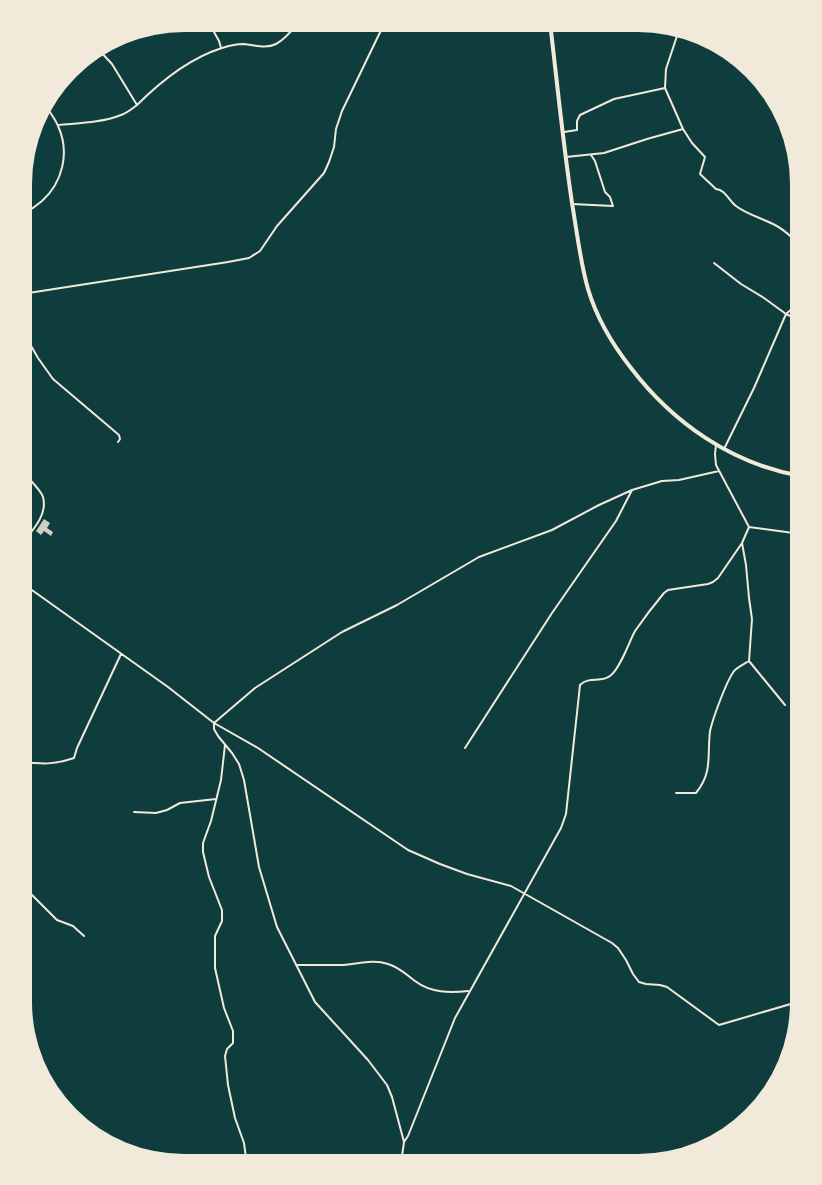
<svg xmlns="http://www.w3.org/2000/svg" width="822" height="1185" font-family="'DM Sans',sans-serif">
  <rect width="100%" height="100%" fill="#0f3d3e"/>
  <path fill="#cfcfc3" d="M44,519L50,523L47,528L53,532L51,536L44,531L41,535L36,531Z"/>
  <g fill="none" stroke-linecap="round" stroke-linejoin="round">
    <path stroke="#f1e9da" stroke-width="2" d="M208,21L219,41L221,48
      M306,21L308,23
      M679,30L666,69L665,88L683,129
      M137,105C160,82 190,58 222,48C228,46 237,44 244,44C255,45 266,49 276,44C286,39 293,29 300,21
      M58,125C78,123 101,123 121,115C127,113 132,109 137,105L112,64L98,49
      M564,132L577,130V121L580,115L614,99L665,88
      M566,157L604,153L647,139L683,129L692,143L705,157L700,174L716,189C726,190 728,200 736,206C748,215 762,218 775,225C785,230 792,238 801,245
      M572,204L613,206L610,197L605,192L595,161L591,155
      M22,215C29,211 36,206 42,201C63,182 70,152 58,126C55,118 48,110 43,102
      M714,263L741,284L764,298L786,314L801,321
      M22,294L228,262L249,258L260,251L277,226L324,173L329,162L334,147L336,129L342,111L385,22
      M22,330L38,358L53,379L119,435L120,439L118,442
      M724,449L754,388L786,314L801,301
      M749,527L801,534
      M22,543C32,531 48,515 43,497C41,490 27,477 22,471
      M22,583L168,687L214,723L258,748L408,850L440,864L467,874L511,886L612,943L618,948L626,960L633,974L639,982L646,984L660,985L667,987L719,1025L801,1001
      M749,661L785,705
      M225,745L221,780L211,821L203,843V852L209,877L222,910V921L215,936V968L224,1008L233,1031V1043L227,1049L225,1056L228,1085L235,1118L244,1143L246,1158L248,1163
      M465,748L552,613L616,521L632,490
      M21,762C42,764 54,765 74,758L77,748L121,654
      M676,793H696C713,772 707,756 710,731C713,718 726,682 734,671C738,667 744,664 749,661L752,619L749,598L746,565L742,543
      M134,812L156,813L167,810L180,803L216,799
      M21,889L30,893L57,920L73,926L84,936
      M296,965C312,965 327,965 343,965C358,964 373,959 388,964C399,967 407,975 415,981C431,993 450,993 468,991
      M404,1142L392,1097L387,1085L368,1060L315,1002L277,927L259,867L244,780L239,764L232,753L218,736L214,729V723L255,688L342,632L397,605L479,557L552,530L599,505L632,490L662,481L679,480L719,471
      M401,1163L404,1142L408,1136L455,1018L561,828L566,814L580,685C589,676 601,683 610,676C620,669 629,642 635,631C644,618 654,605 664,593L668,590L708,584L713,582L718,578L742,543L749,527L716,465L715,454L716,445"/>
    <path stroke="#f1e9da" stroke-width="4" d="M550,22C557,82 563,143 572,203C577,232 580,261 588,289C597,319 612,344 631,368C673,423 732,464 801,476"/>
  </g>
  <path d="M0 0H822V1185H0ZM184 32H638A152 152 0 0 1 790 184V1002A152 152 0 0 1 638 1154H184A152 152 0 0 1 32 1002V184A152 152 0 0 1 184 32Z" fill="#f1e9da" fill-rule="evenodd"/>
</svg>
